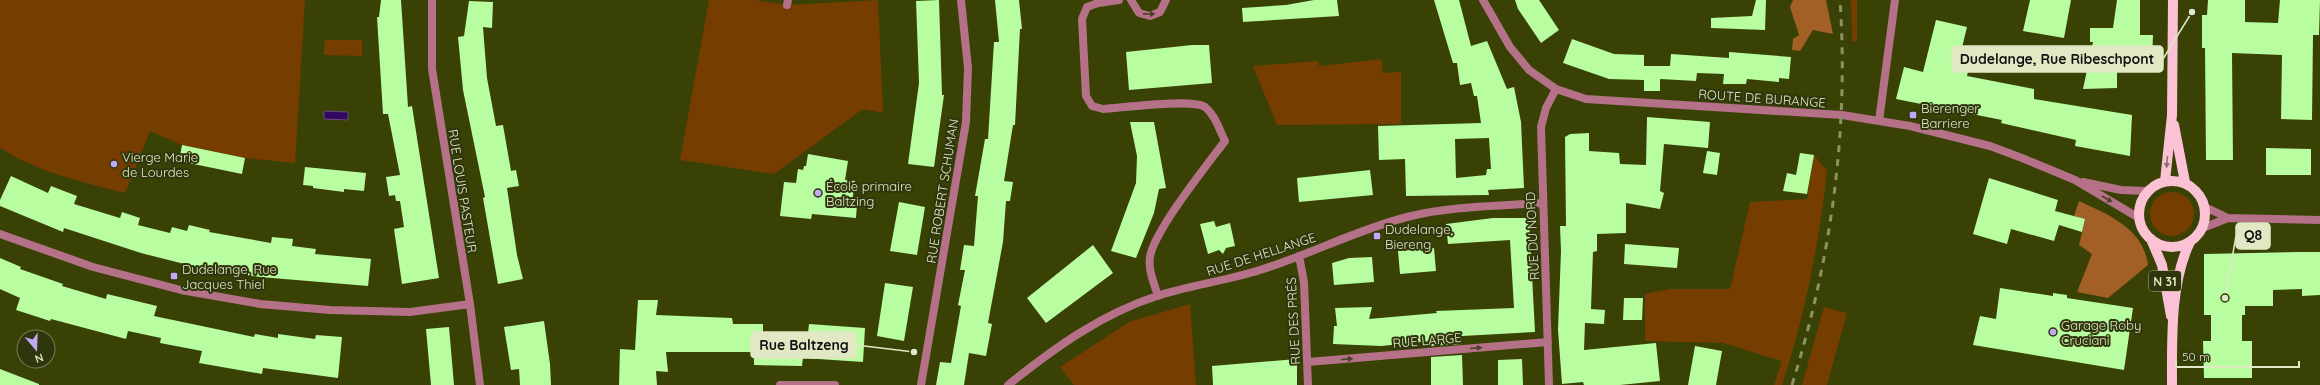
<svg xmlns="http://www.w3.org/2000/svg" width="2320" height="385" font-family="Quicksand,sans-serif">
  <rect width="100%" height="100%" fill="#394104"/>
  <path fill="#763d00" d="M0,0H305L295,163L245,158L182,145L150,131L125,193C83,182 37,172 0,148Z
    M709,0H755L787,5L878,0L883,113L863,109L774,174L680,160Z
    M1851,0H1857V41H1852Z
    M325,40H362V56L324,55Z
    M1381,59L1383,73L1401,72V124L1277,125L1253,66L1318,61L1319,66Z
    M1814,155L1827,171C1819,243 1805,316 1782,385H1774L1782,361L1723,343L1645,341V294L1670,289H1730L1750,202L1807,199Z
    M2150 214a22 22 0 1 1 44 0a22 22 0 1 1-44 0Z
    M1190,304L1196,385H1074L1060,367L1129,322Z
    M1824,307L1847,313L1827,385H1802Z"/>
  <path fill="#a26027" d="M1793,0H1826L1833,34L1813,30L1800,51L1792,50L1793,39L1799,35L1790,7Z
    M2079,201C2109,215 2143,228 2148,265L2108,298L2077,292L2092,254L2079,245L2085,220L2074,216Z"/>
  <path fill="#330861" stroke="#674c7f" d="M324,111L348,112V120L324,119Z"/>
  <path fill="#b8fda0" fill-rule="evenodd" d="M381,0H401L408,107L412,106L439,278L402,284L394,229L404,227L400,201H396L395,195L389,196L386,177L400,175L388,114H383L377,17H379Z
    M939,0L942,95H944L934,167L908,164L919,83L916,1Z
    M995,0H1019L1022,29H1020L1015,125H1013L1004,181L1013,182L1010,201H1006L1003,242L988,323L992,324L986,356L969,353L964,385H936L940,362L951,363L961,306L958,305L965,270H960L964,245L974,246L978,196H975L985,139H988L994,42H999Z
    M1314,0H1337L1339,16L1243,22L1242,8L1286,5Z
    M1434,0H1459L1471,46L1487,41L1507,89L1514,87L1521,122L1524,188L1488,190L1489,195L1406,196L1405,159L1379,160L1378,126L1481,123L1477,96H1474L1471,83L1460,85L1457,63H1453ZM1489,138L1491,169H1487L1486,175L1456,178L1455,139Z
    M1515,0H1539L1559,30L1541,43L1518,9Z
    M1756,0H1766L1765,30L1711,28V18L1752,16Z
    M2030,0H2071L2064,38L2023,31Z
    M2117,0H2140V35H2153L2152,63L2117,62V88L2083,89L2093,42H2090V28H2113Z
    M2208,0H2245V22L2278,23L2280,0H2320L2319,35H2313L2312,120L2281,119L2282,55L2232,53L2233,160H2206L2205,48H2202V15H2207Z
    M469,1L493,2L492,28L483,27L487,78L496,126L503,125L511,171L516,170L519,186L507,188L517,255L523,279L498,284L483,198L485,197L463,90L458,37L464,36Z
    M1936,20L1967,27L1959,60L1970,62L1967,76L2034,89V99L2132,115L2130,156L2075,146L2076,140L2001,123L2002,120L1896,99L1904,67L1923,72Z
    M1572,39L1614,54L1644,55V66H1670L1671,54L1729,58V52L1791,57L1789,79L1779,78V82L1747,79L1746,84H1723L1724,74L1697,73L1696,81L1660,79V91H1644V80L1609,79L1563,63Z
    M1192,45H1209L1212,83L1129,90L1126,52Z
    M1647,117L1710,122L1708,148L1664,144L1660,191L1664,193L1660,209L1626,203V233L1597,234V251L1593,252L1591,309L1605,310L1604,324L1585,323L1584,350L1656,343L1660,381L1620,385H1584L1583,382L1562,384L1558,330L1561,251L1560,226H1566L1565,137L1570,134L1589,133V151L1619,153L1620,164L1646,165Z
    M1130,122H1154L1166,188L1159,189L1154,213L1136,258L1111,251L1136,183L1137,156Z
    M182,145L245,158L242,174L179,161Z
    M2266,148L2311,149V175H2266Z
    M1707,151L1720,153L1717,175L1703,173Z
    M1800,153L1814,155L1807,194L1783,191L1787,173L1796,175Z
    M808,154L848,161L845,180L855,181L852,203L857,204L856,218L812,214L811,219L780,216L784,182L796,183L798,169L803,170L804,166H806Z
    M305,167L366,173L364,191L344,189V192L313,188V186L303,185Z
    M1370,170L1373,195L1299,202L1297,178Z
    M11,176L48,193L51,186L77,196L74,204L120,218L122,212L140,218L138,225L170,233L172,227L187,231L189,225L210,230L209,232L271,243L272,237L293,239L292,246L316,249L315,254L371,259L368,286L260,277L200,268L141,253L64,228L63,232L0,206V200Z
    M1989,178L2058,200L2055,211L2085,219L2082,232L2059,225L2054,241L2011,229L2007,244L1973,234Z
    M899,202L925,207L917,255L890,251Z
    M1493,218H1529L1535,332L1462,336V344L1431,346V341L1381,346L1333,344L1334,326H1337L1335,308L1372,307L1369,319L1437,313L1436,311L1514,308L1510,240L1448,244L1446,224Z
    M1214,221L1216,227L1230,223L1235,246L1226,248L1223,254L1219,250L1208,254L1200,224Z
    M1625,244L1679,248L1677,268L1624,264Z
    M1093,245L1113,273L1046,323L1027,298Z
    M1434,248L1436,271L1400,274L1398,251Z
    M2301,252H2320V295L2302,296V289L2273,290V306H2245V315H2242V341H2252V378H2204L2203,341H2211V315H2204V254Z
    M1372,257L1374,282L1334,285L1332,263L1349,258Z
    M0,258L21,267L20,269L63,284L62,286L106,299L107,294L157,306L154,316L254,337L255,334L278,338V334L315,339L316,335L342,337L338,378L263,368L262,374L199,363L202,351L160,343L161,338L128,331L126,339L51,319L50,321L16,310L20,298L0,289Z
    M885,283L913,287L904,341L877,336Z
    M2000,288L2053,296V293L2067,295V298L2133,308L2124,370L1973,345L1980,316L1996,319Z
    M1624,298H1643L1642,320H1623Z
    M638,300H658L656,315L732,318L733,324H763V339L807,342L809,324L865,328L863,362L803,358L802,366L754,365V352H666L668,372L656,371L657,385H619L620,349L635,350Z
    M544,321L550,364L551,385H520L519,369L511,370L504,327Z
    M449,327L454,385H431L426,329Z
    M1695,346L1722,351L1716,385H1688Z
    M1462,355L1463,385H1431V357Z
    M1297,359V385H1213L1212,366Z
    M1522,359L1523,385H1498V360Z
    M0,369L39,384V385H0Z"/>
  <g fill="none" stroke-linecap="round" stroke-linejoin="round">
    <path stroke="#b47188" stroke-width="8" d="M432,0V69L470,304L480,385
      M1119,0L1098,3L1087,7L1082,19L1086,96L1092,106L1103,109C1121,108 1193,98 1205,107C1215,115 1219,129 1225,141C1207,165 1154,231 1150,257C1148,270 1154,283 1158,296
      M1131,0L1139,13L1150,16L1160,12L1166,0
      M1483,0L1510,47L1529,70L1556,89L1586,99L1842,115L1910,126L1990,146L2022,158L2075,180L2139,218
      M787,5L788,0
      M1879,121L1895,0
      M2083,182L2121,190L2147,191
      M2205,207L2228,218
      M2203,228L2228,218L2320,220
      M0,234L93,267L181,290L260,304L330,310L410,312L470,304
      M1299,256L1304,282L1308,385
      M1308,362L1548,342
      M780,385H835
      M921,385L966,122L968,68L961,0
      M1008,385C1053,349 1101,314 1157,296C1190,285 1226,281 1260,270C1309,255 1356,230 1407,217C1451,206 1498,206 1542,203
      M1549,385L1541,127L1546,108L1556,89"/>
    <path stroke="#fac2d4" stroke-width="10" d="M2174,125L2185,182
      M2139 214a33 33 0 1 1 66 0a33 33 0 1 1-66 0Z
      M2165,181L2172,115L2173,0
      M2151,239L2162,265L2171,316
      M2172,385C2172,340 2170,283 2190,242"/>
    <path stroke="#8b9362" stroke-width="3" stroke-dasharray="7 7" stroke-linecap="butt" d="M1792,385C1831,260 1849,131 1840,0"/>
  </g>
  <defs><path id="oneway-solid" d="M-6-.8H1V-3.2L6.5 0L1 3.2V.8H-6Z"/></defs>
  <g fill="#4a4226">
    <use href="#oneway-solid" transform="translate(1149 14) rotate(1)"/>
    <use href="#oneway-solid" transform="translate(2107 199) rotate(30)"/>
    <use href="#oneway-solid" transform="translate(1476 348) rotate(-5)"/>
    <use href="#oneway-solid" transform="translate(1347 359) rotate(-5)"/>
  </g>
  <use fill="#8a7567" href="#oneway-solid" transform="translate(2167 162) rotate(95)"/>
  <g fill="#c0a8f4" stroke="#2f360e" stroke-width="1.5">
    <rect x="1909" y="111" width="8" height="8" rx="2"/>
    <circle cx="114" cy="164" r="4"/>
    <circle cx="818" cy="193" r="4"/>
    <rect x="1373" y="232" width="8" height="8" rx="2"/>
    <rect x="170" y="272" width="8" height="8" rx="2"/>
    <circle cx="2053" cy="332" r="4"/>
  </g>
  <g text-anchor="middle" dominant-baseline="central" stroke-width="4" stroke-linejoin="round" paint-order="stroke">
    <rect fill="#2f360e" stroke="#acb38d" stroke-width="1" x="2149" y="271" width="32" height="20" rx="3"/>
    <g font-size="12" font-weight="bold" fill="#e1e9c4">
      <text x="2165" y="281">N 31</text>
    </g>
    <g font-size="13" fill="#e1e9c4" stroke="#2f360e">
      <text transform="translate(1762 98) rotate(4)">ROUTE DE BURANGE</text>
      <text transform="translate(463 191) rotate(81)">RUE LOUIS PASTEUR</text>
      <text transform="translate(942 191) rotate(-81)">RUE ROBERT SCHUMAN</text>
      <text transform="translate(1532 236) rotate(-93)">RUE DU NORD</text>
      <text transform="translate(1261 254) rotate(-18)">RUE DE HELLANGE</text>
      <text transform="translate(1293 321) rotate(-93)">RUE DES PRÉS</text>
      <text transform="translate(1427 340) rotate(-5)">RUE LARGE</text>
    </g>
    <g font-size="13" fill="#e1e9c4" stroke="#2f360e" text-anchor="start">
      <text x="1921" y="108">Bierenger<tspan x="1921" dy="15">Barriere</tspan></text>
      <text x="122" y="157">Vierge Marie<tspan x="122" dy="15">de Lourdes</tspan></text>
      <text x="826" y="186">École primaire<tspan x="826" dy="15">Baltzing</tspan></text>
      <text x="1385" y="229">Dudelange,<tspan x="1385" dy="15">Biereng</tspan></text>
      <text x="182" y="269">Dudelange, Rue<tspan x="182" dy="15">Jacques Thiel</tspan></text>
      <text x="2061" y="325">Garage Roby<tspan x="2061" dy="15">Cruciani</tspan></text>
    </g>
  </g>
  <path fill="none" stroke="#e1e9c4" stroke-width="1.5" d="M2192 12L2163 59M2225 298L2236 236M914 352L856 345"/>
  <g fill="#e1e9c4" stroke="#2f360e" stroke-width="1.5">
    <circle cx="2192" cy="12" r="4"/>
    <circle cx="2225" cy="298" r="4"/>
    <circle cx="914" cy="352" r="4"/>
  </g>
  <g fill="#e1e9c4" stroke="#e1e9c4" stroke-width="1.5">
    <rect x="1952" y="46" width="211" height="26" rx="4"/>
    <rect x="2236" y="223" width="34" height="26" rx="4"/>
    <rect x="751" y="332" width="105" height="26" rx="4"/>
  </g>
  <g font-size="14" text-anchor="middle" font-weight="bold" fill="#111">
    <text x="2057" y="64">Dudelange, Rue Ribeschpont</text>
    <text x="2253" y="240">Q8</text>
    <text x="804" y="350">Rue Baltzeng</text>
  </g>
  <g transform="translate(36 349) rotate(161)"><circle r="19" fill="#2f360e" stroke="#767e57"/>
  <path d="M0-3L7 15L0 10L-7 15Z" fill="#c0a8f4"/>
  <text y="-6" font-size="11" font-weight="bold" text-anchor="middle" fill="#e1e9c4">N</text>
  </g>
  <path d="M2176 361v6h123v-6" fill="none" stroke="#e1e9c4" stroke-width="2"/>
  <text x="2182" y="361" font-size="12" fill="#e1e9c4" stroke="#2f360e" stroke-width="3" paint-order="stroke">50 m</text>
</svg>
